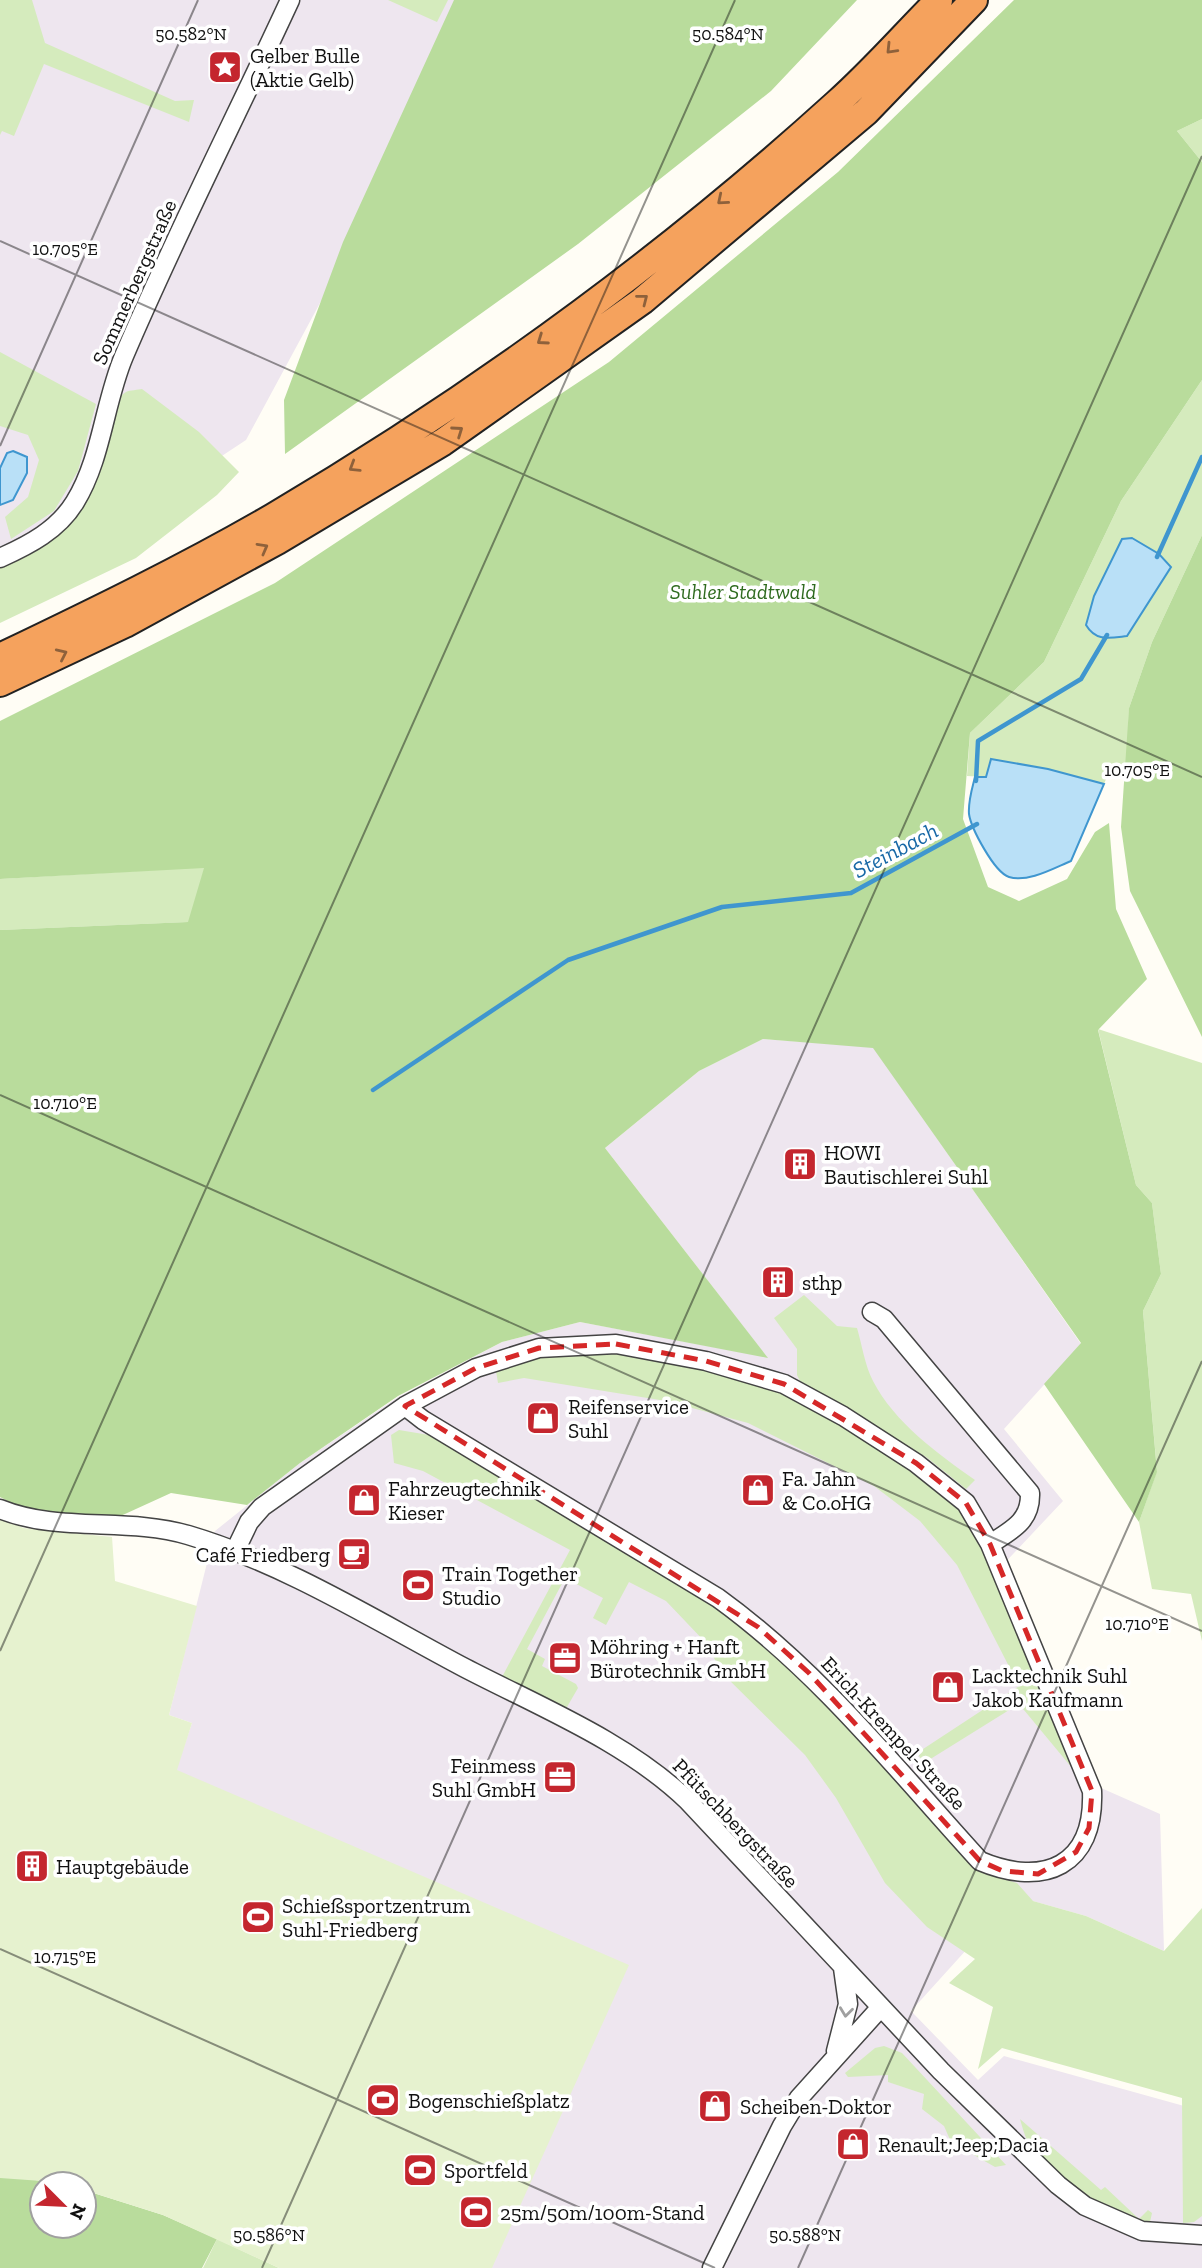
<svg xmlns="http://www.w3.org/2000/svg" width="1202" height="2268" font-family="'Zilla Slab',serif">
  <rect width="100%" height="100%" fill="#fffdf5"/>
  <path fill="#eee6ef" d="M0,0H475L435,90L246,440L81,549L0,592Z
    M763,1039L873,1047L1081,1344L1004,1429L1063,1501L998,1570L1083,1780L1160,1814L1164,1951L1086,1916L1015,1896L911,2011L978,2080L1004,2056L1202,2111V2268H492L176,1770L192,1723L169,1715L215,1531L300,1463L398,1397L502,1342L580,1322L767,1357L605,1148L699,1071Z"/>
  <path fill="#d5ebbd" d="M0,0H32L45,43L175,101L194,100L189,122L44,64L14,136L2,131L0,135Z
    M388,0H448L437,22Z
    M1202,119V162L1177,131Z
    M0,352L96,404L78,471L54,511L11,539L5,517L28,497L39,460L28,435L0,426Z
    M1202,380V535L1152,642L1129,708L1127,775L1109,772L1104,784L1048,769L992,759L986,777L967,776L970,733L1044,662L1121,501Z
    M142,389L199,432L239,472L217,495L136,558L0,623V565C36,549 66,532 89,497C104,474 103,405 126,392C130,390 138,390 142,389Z
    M205,867L189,922L0,930V879Z
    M1098,1029L1202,1063V1641L1191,1594L1152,1589L1139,1522L1157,1471L1143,1311L1161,1274L1152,1203L1136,1185Z
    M804,1295L837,1326L857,1328C862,1345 865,1366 873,1381C894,1422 938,1454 975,1480L966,1489L926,1457L800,1381L797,1375V1349L774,1318Z
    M555,1350L616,1351L694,1366L785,1391L928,1474L963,1508L988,1554L1077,1774L1019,1704L924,1763L917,1753L1019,1686L957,1565L920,1521L874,1486L748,1423L666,1401L524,1378L498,1383L496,1371L513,1362Z
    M399,1430L435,1436L720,1608L767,1645L811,1686L951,1843L983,1873L1017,1883L1033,1901L1086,1916L1164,1951L1202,1908V2216L1194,2222L1183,2223L1182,2098L1002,2048L978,2069L993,2007L949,1983L975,1959L927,1927L885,1883L836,1798L805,1755L722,1673L706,1643L666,1601L629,1582L606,1625L593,1618L603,1598L565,1578L527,1649L545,1659L542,1666L576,1684L578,1688L567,1707L561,1708L502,1677L570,1550L423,1471L394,1463L391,1435Z
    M884,2046L902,2053L1006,2165L995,2167L951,2142L944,2126L922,2109L924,2094L888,2082V2075L848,2077L845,2073L875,2048Z
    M1020,2119L1101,2190L1105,2187L1139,2219L1148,2210L1152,2213L1150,2222C1123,2231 1048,2171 1032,2149C1026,2140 1023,2130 1020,2119Z
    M217,2239L279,2268H203Z"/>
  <path fill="#b9dc9c" d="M454,0H857L771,91L578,244L285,454L284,400L343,242Z
    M1014,0H1202V119L1177,131L1202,162V380L1121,501L1044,662L970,733L963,819L988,887L1019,901L1067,879L1095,832L1109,823L1116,909L1147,979L1098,1030L1136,1185L1152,1203L1161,1274L1143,1311L1157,1472L1139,1522L1044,1384L1081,1343L873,1048L763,1039L699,1071L605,1148L768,1358L580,1322L502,1342L398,1396L300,1463L247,1505L171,1493L114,1519L27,1511L0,1497V930L188,922L204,868L0,879V721L275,583L609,362L838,172Z
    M1202,535V1037L1130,891L1121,827L1129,708L1152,642Z
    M12,2177L66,2184H42V2226H84V2190L163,2215L217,2239L202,2268H0V2178Z"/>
  <path fill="#e6f2cf" d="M0,1519L24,1528L112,1537L115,1581L197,1606L169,1715L192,1723L177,1770L629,1965L492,2268H279L163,2215L84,2190V2184L0,2178Z"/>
  <path fill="#b9e0f7" stroke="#3f96cf" stroke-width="2" d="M13,451L27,457V473L13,500L0,505V468L7,453Z
    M1132,538L1159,554L1171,567L1127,636C1110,638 1096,642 1086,625L1094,596L1122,539Z
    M991,759L1048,769L1104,784L1071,861C1054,868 1028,883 1009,877C994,872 971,828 969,814C968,801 972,789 975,777H986Z"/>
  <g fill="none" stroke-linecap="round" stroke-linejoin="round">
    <path stroke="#3f96cf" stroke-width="4.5" d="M1157,557L1202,457
      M976,781L978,741L1081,679L1107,635
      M373,1090L568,960L722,907L851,893L977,824"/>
    <g stroke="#444" stroke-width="21">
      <path id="minor" d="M0,558C29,545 58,530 75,502C102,458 104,403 124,356C175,236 235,119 290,0
        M872,1312L884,1319L1030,1493C1031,1521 1012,1530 990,1544
        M0,1509C59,1533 127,1517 188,1535C286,1564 376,1621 465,1668C540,1707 627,1742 688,1801L941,2071L1058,2185L1085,2206L1142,2231L1202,2235
        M235,1551L249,1522L262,1507L405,1406L476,1368L539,1348L616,1344L706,1361L784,1384L843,1416L916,1463L966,1503L990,1544L1092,1791C1095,1866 1044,1888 980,1861C897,1770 819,1671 718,1598L423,1420L405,1406
        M836,2051L848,2004L843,1968
        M712,2268L782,2126L799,2098L881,2007"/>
    </g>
    <g stroke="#222" stroke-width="30">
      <path id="highway" d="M0,657C92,613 185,568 273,517C474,398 664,260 837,103C873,71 905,34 939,0
        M0,683L125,624L277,541L443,442L642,301L866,112L974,0"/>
    </g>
    <use href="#minor" stroke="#fff" stroke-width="18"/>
    <use href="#highway" stroke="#f5a25d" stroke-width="26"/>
  </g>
  <defs><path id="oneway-chevron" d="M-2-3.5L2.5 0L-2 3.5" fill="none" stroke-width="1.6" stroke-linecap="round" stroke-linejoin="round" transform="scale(1.75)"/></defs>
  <g stroke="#8e613b">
    <use href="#oneway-chevron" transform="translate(891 49) rotate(134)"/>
    <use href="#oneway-chevron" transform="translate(722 200) rotate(140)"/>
    <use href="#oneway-chevron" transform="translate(643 299) rotate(-38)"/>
    <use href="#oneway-chevron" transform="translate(542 340) rotate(145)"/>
    <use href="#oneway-chevron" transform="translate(458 431) rotate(-35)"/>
    <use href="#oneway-chevron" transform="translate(354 467) rotate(148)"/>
    <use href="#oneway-chevron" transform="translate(263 548) rotate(-29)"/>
    <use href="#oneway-chevron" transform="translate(62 654) rotate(-25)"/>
  </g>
  <use stroke="#a0a0a0" href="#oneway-chevron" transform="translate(846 2012) rotate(97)"/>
  <path fill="none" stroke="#d62828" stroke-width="5" stroke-dasharray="14 9" stroke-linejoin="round" d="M616,1344L706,1361L784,1384L916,1463L966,1503L990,1544L1092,1791L1089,1828L1076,1852L1038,1874L1003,1871L980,1861L809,1673L758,1627L405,1406L476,1368L539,1348Z"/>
  <path fill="none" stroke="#111" stroke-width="2" stroke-opacity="0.45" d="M0,241L1202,777M0,446L198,0M0,1095L1202,1631M0,1651L735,0M0,1949L715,2268M262,2268L1202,156M798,2268L1202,1361"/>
  <defs>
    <g id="sight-square" transform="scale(1.75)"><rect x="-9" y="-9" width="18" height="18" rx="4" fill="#c4262e" stroke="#fff"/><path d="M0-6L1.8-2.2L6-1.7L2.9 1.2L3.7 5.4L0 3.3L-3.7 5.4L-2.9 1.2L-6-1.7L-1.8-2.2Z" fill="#fff"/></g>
    <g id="building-square" transform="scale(1.75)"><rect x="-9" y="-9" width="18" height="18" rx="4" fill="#c4262e" stroke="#fff"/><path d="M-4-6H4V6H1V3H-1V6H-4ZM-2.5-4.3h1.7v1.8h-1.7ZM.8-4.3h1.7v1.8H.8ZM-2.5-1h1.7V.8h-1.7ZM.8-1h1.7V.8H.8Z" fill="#fff"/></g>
    <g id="shop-square" transform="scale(1.75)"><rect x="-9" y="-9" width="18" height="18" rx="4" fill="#c4262e" stroke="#fff"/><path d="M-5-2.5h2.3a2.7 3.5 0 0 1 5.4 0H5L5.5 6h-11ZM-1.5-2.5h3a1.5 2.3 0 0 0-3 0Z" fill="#fff"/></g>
    <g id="cafe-square" transform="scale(1.75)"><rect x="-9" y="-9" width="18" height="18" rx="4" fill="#c4262e" stroke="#fff"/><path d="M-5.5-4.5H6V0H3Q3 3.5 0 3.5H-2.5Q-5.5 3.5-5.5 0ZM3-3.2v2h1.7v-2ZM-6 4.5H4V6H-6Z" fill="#fff"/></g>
    <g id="stadium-square" transform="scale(1.75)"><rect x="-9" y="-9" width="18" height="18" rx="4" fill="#c4262e" stroke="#fff"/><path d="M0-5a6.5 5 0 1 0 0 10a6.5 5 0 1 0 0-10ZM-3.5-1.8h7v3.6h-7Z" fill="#fff"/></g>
    <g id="office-square" transform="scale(1.75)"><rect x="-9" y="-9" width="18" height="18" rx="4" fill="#c4262e" stroke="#fff"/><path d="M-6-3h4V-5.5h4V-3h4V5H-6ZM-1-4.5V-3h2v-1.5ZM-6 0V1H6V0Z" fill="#fff"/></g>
  </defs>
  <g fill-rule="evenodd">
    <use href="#sight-square" x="225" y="67"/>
    <use href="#building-square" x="800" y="1164"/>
    <use href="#building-square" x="778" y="1282"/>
    <use href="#shop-square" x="543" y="1418"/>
    <use href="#shop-square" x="758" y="1490"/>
    <use href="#shop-square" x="364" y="1500"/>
    <use href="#cafe-square" x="354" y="1554"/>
    <use href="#stadium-square" x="418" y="1585"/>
    <use href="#office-square" x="565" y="1658"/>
    <use href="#shop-square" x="948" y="1687"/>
    <use href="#office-square" x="560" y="1777"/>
    <use href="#building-square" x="32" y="1866"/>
    <use href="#stadium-square" x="258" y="1917"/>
    <use href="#stadium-square" x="383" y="2100"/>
    <use href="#shop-square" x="715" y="2106"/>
    <use href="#shop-square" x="853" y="2144"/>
    <use href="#stadium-square" x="420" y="2170"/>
    <use href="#stadium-square" x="476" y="2212"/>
  </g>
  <g text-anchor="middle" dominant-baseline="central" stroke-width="7" stroke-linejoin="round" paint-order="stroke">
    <g font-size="21" fill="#111" stroke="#fff" text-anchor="start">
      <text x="250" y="55">Gelber Bulle<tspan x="250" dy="24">(Aktie Gelb)</tspan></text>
      <text x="824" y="1152">HOWI<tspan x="824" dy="24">Bautischlerei Suhl</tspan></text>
      <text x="802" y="1282">sthp</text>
      <text x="568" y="1406">Reifenservice<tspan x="568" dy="24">Suhl</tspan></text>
      <text x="782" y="1478">Fa. Jahn<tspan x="782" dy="24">&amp; Co.oHG</tspan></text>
      <text x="388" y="1488">Fahrzeugtechnik<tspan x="388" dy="24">Kieser</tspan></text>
      <text x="330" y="1554" text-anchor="end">Café Friedberg</text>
      <text x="442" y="1573">Train Together<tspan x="442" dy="24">Studio</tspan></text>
      <text x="590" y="1646">Möhring + Hanft<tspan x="590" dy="24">Bürotechnik GmbH</tspan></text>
      <text x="972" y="1675">Lacktechnik Suhl<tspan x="972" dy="24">Jakob Kaufmann</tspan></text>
      <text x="536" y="1765" text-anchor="end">Feinmess<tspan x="536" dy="24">Suhl GmbH</tspan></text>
      <text x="56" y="1866">Hauptgebäude</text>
      <text x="282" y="1905">Schießsportzentrum<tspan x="282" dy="24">Suhl-Friedberg</tspan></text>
      <text x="408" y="2100">Bogenschießplatz</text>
      <text x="740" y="2106">Scheiben-Doktor</text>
      <text x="878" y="2144">Renault;Jeep;Dacia</text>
      <text x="444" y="2170">Sportfeld</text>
      <text x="500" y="2212">25m/50m/100m-Stand</text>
    </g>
    <g font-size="21" fill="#111" stroke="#fff">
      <text transform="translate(134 282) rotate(-66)">Sommerbergstraße</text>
      <text transform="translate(894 1733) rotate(47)">Erich-Krempel-Straße</text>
      <text transform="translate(736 1823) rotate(46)">Pfütschbergstraße</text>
    </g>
    <g font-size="21" font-style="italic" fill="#2f6b1f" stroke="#fff">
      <text x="743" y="591">Suhler Stadtwald</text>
    </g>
    <g font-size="23" font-style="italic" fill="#1768a6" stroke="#fff">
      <text transform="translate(895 850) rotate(-28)">Steinbach</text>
    </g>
  </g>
  <g font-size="18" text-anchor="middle" fill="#111" stroke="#fff" stroke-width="7" stroke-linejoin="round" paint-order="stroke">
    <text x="191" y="40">50.582°N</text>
    <text x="728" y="40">50.584°N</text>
    <text x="65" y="255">10.705°E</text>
    <text x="1137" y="776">10.705°E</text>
    <text x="65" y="1109">10.710°E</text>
    <text x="1137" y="1630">10.710°E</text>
    <text x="65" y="1963">10.715°E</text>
    <text x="269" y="2241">50.586°N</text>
    <text x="805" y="2241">50.588°N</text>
  </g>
  <g transform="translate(63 2205) rotate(114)"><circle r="33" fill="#ffffff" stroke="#a0a0a0" stroke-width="2"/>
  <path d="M0-5L12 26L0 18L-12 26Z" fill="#c4262e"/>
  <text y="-10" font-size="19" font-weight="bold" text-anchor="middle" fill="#111111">N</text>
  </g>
</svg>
